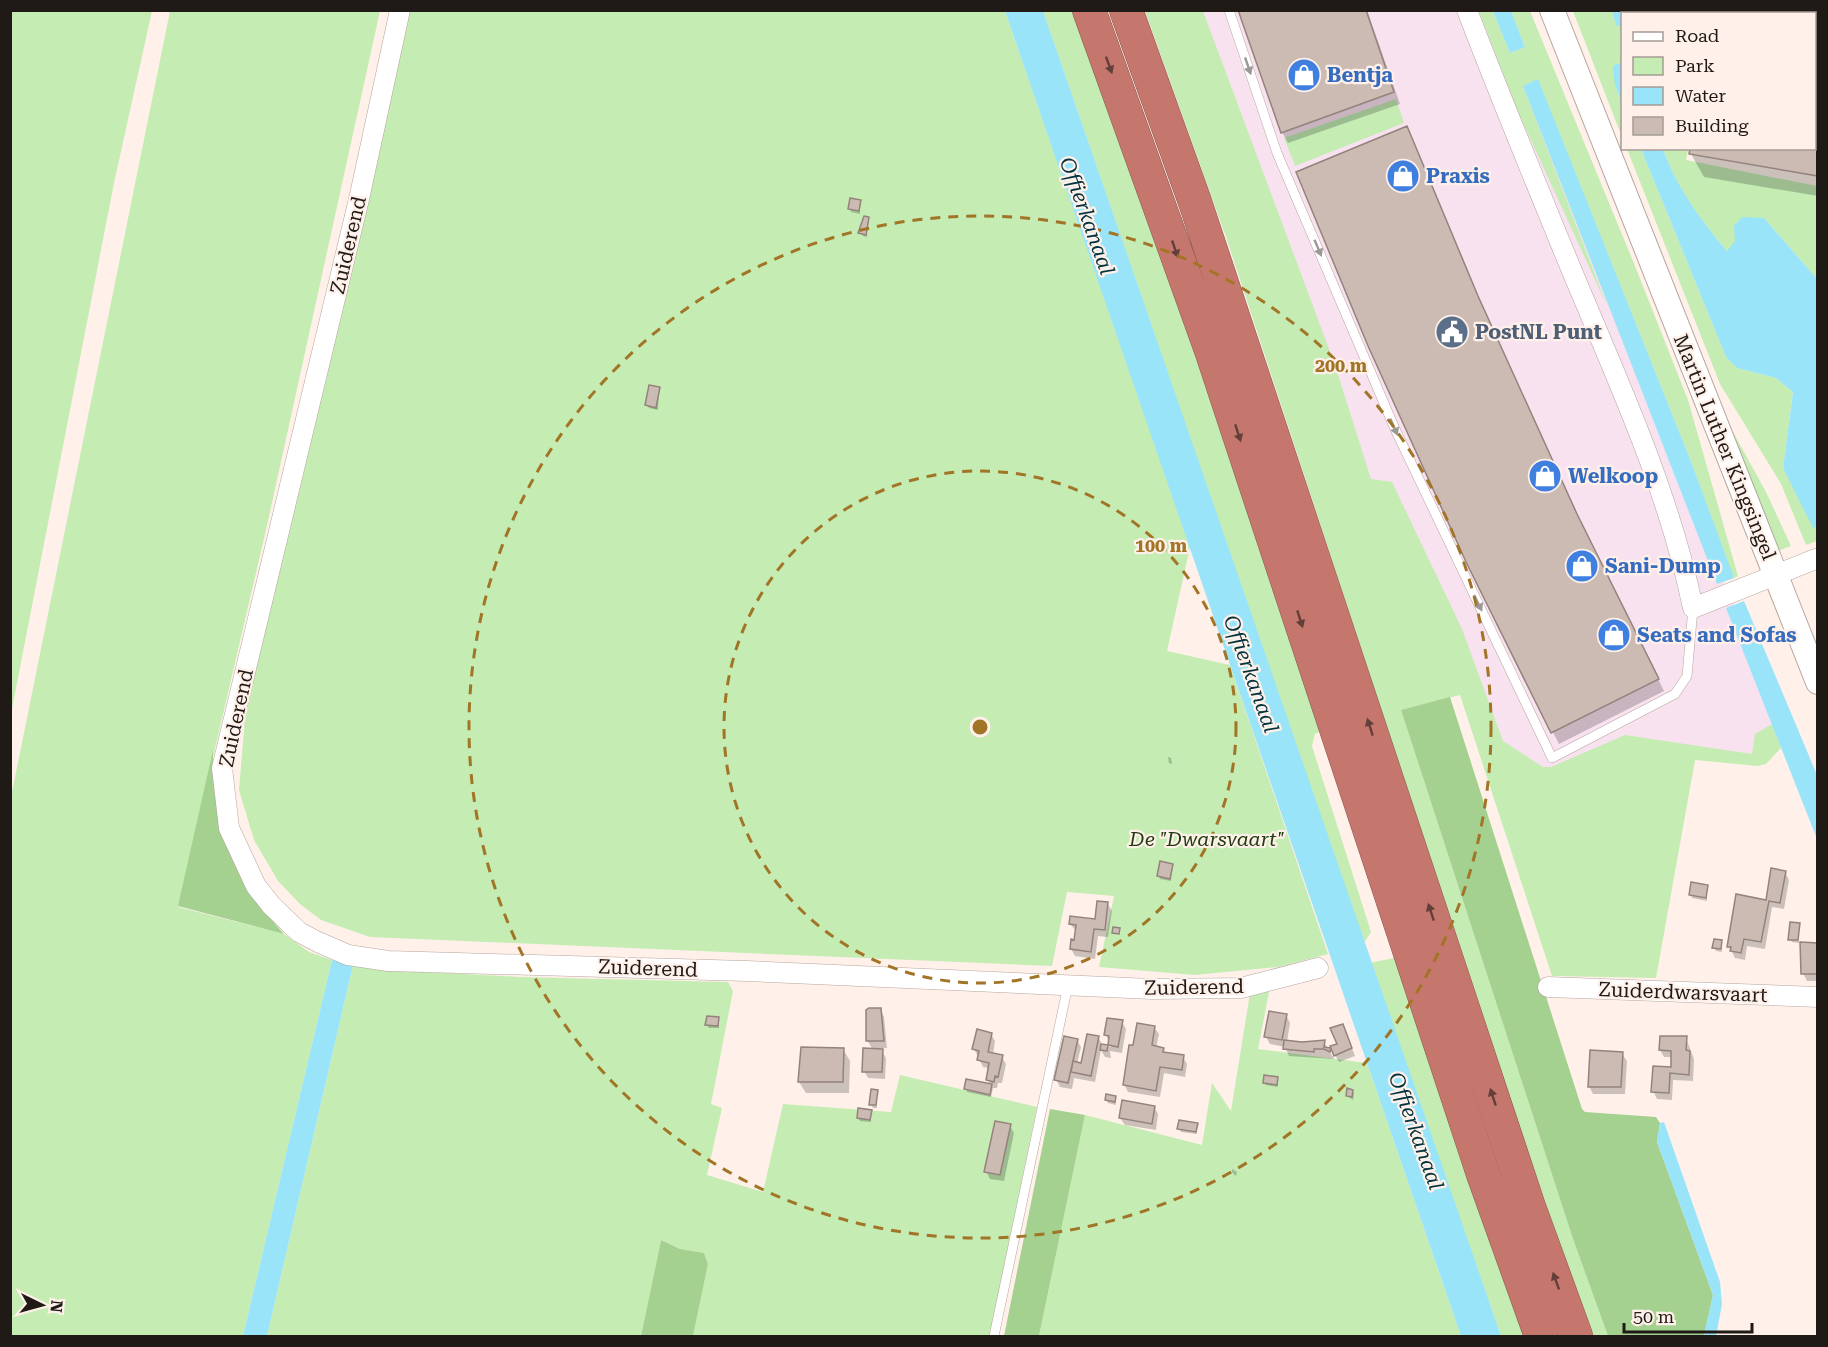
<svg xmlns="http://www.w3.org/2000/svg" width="1828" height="1347" font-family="'Roboto Serif',serif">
  <rect width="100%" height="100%" fill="#fff1ea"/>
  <path fill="#f9e2ef" d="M1195,11H1500L1711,551L1786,729L1759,760L1621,750L1508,784L1364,491Z"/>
  <path fill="#c4ecb3" d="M11,10L152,11L114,183L11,714Z
    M170,11H380L266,530L178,907L284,934L309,952L332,960L243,1336H11V797Z
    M406,11H1005L1190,547L1167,651L1230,665L1328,954L1278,967L1195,975L1099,967L1114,896L1067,892L1052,966L370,937L321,920L300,904L278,881L254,840L239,790L245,718Z
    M1043,11H1076L1225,438L1323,730L1315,734L1312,746L1371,932L1364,943Z
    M1145,11H1203L1335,365L1371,479L1392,482L1462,629L1503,741L1543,767H1551L1625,735L1752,754L1755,734L1772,724L1781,748L1766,764L1758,766L1695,760L1656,978L1552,976L1460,695L1401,710L1573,1239L1608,1336H1590L1557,1245L1226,237Z
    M1479,11H1493L1510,53L1525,47L1511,11H1530L1635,266L1688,400L1738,576L1734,578L1727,563L1690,459L1538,80L1523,86L1607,306L1518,112Z
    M1573,11H1612L1616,24L1622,27V62L1615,85L1622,104V137Z
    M1655,11H1711L1710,13L1654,14Z
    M1814,51H1817V106H1815Z
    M1396,99L1404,123L1295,166L1284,138Z
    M1627,149H1641L1726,357L1737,368L1776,378L1793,392L1783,468L1813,527H1817V541L1806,545L1781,484L1720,384Z
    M1663,149H1688L1686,160L1817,186V279L1764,218L1727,251C1700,219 1677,189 1663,149Z
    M1727,421L1766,492L1791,546L1775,552Z
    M1398,957L1524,1336H1501L1370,963Z
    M353,965L372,969L520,977L728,982L733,991L711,1104L722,1108L707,1175L763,1192L783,1104L891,1112L900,1075L1037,1107L990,1336H693L708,1264L704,1253L680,1249L661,1240L641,1336H267Z
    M1270,987L1258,1049L1367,1063L1461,1336H1039L1085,1115L1202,1145L1212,1083L1231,1111L1250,993Z"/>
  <path fill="#a4d090" d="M1450,697L1582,1109L1585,1112L1656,1117L1660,1123L1657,1142L1713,1295L1704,1336H1608L1573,1239L1401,710Z
    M213,750C211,826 235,878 284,934L178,906Z
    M1050,1109L1085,1115L1039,1336H1004Z
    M661,1240L680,1249L704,1253L708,1264L693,1336H641Z"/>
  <path fill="#99e4f9" d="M1005,11H1043L1501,1336H1461Z
    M1493,11H1511L1525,47L1510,53Z
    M1612,11V10L1655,11L1654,13L1622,14V27L1616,25Z
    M1622,62V104L1615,85L1613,66Z
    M1538,79L1690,459L1734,578L1717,584L1523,86Z
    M1641,149H1663C1677,188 1700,219 1727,251L1735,241L1734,226L1742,217L1764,218L1817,279V527L1813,528L1783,468L1793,392L1776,378L1737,368L1726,357Z
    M1744,601L1817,775V839L1726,608Z
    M332,960L353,965L267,1336H243Z
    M1664,1122L1720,1282L1722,1304L1716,1336H1704L1713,1295L1657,1142L1660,1123Z"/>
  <path fill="#0003" d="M1239,10H1367L1400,104L1288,143L1282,132Z
    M1776,10H1801V14H1775Z
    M1406,128L1483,309L1583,527L1664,691L1559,744L1468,563Z
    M1818,144V196L1704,177L1691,154L1814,148Z
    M860,201V214L851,212L850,209Z
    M868,218L867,237L863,236L861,233Z
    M659,388L658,410L649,408L647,405Z
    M1168,757L1171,758L1172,764L1169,763Z
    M1172,865L1171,881L1160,879L1159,876Z
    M1785,872L1789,880L1784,909L1772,907L1765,949L1747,946L1745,960L1735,958L1729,946L1767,901Z
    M1707,886V901L1692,898L1691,895Z
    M1108,904L1112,911L1108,937L1098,936L1095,959L1075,956L1071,949L1077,932L1070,924L1097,920Z
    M1799,925V943L1792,942L1790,939Z
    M1721,942L1722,952L1716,951L1714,947Z
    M1818,945V981H1807L1803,973Z
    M880,1009L884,1017L887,1048H880L886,1058L885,1079L868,1078L864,1071L873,1050L867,1040Z
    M1286,1015L1290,1023L1287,1042H1324L1334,1059L1289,1056L1285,1047L1270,1044L1266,1037Z
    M719,1018V1028H709L707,1025Z
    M1122,1022L1126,1029L1122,1053L1110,1051L1111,1058L1105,1057L1101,1050L1095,1082L1074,1078L1072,1089L1060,1087L1056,1079L1077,1040L1081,1047L1077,1064L1082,1065L1098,1037L1103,1046L1111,1047L1106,1035Z
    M1154,1027L1159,1034L1156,1048L1163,1049L1166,1054L1183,1057L1187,1064L1185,1077L1164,1073L1160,1097L1128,1092L1124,1084L1134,1047Z
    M1346,1033L1355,1056L1339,1062L1335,1055Z
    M991,1034L995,1041L993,1055L1002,1057L1006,1064L1002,1083H998L997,1088H993L991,1097L967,1092L966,1089L991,1086L988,1080L989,1068L983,1067L974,1049Z
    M1686,1038L1694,1059L1693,1081L1673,1080L1672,1100L1657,1099L1653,1091L1672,1069L1673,1057H1664L1660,1050Z
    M843,1049L850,1061L849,1093H806L799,1082Z
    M1622,1054L1627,1061L1625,1094H1593L1589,1086Z
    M1277,1078L1278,1087L1266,1085L1264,1082Z
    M1352,1091L1354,1094L1353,1100L1347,1096Z
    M877,1092V1108H873L871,1104Z
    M1115,1097L1116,1105L1108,1103L1106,1100Z
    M1154,1107L1158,1114L1156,1130L1125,1125L1120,1118Z
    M871,1112V1122L860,1121L858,1118Z
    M1197,1124V1134L1181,1132L1179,1129Z
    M1010,1126L1014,1133L1004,1181L990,1179L986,1171Z
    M1232,1169L1237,1172L1236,1176L1232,1172Z"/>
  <path fill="#ccbbb3" stroke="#93837c" stroke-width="1.5" d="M1238,10H1366L1394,92L1281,133Z
    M1407,126L1478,296L1577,514L1659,679L1551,733L1467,564L1368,346L1296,172Z
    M1814,142L1818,143V176L1689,154L1690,148H1814Z
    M850,198L861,200L859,211L848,209Z
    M864,216L869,217L866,235L858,233Z
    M649,385L660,387L656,408L645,405Z
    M1160,861L1173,864L1170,879L1157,876Z
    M1771,868L1786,871L1780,903L1769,901L1761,942L1744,939L1741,953L1730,951L1731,947H1727L1736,894L1766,900Z
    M1691,882L1708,885L1706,898L1689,895Z
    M1097,901L1108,902L1105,930L1094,929L1091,952L1070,949L1071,939L1074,940L1076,925L1069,924L1070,916L1095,919Z
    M1790,922L1800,923L1798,940H1788Z
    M1113,927L1120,928L1119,934L1112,933Z
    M1714,939L1722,940L1721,949L1712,948Z
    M1800,942L1818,943V974H1801Z
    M869,1008H881L884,1041H866V1010Z
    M1269,1011L1287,1014L1282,1040L1264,1037Z
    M707,1016L719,1017L718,1026L705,1025Z
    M1107,1018L1123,1020L1118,1047L1108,1045L1107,1051L1100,1050L1101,1044L1108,1045L1109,1036L1104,1035Z
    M1137,1023L1155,1026L1152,1045L1164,1048L1163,1052L1184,1055L1182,1070L1160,1067L1156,1091L1123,1085L1129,1045H1133Z
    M1343,1024L1352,1048L1334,1056L1330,1046L1337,1044L1330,1028Z
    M977,1029L992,1033L988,1052L1003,1055L998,1077L995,1076L994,1082L986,1080L989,1063L977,1060L979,1051L972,1049Z
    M1087,1034L1099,1036L1091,1076L1071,1072L1073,1061L1081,1063Z
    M1064,1036L1078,1039L1068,1083L1054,1080Z
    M1660,1036H1687L1686,1050L1690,1051L1689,1075L1670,1073L1669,1093L1651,1092L1653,1066L1671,1067V1051L1659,1050Z
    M1284,1040L1302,1042L1325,1040L1324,1047L1331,1048L1330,1052L1324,1049H1314V1052L1283,1049Z
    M801,1047L844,1048L843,1082H798Z
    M863,1048L883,1049L882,1072H862Z
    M1590,1050L1623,1052L1621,1087H1588Z
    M1264,1075L1278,1077L1277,1085L1263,1083Z
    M966,1079L992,1084L990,1095L964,1089Z
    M1347,1088L1353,1090L1352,1097L1346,1096Z
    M871,1089L878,1090L876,1105H869Z
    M1106,1094L1116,1096L1115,1102L1105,1100Z
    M1122,1100L1155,1106L1152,1124L1119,1118Z
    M858,1108L872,1110L870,1120L857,1118Z
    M1179,1120L1198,1123L1196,1132L1177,1129Z
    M995,1121L1011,1124L1000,1175L984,1172Z"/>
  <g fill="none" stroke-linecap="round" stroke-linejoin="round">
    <g stroke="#b6a59d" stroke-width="10">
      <path id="service" d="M1229,10L1277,153L1395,429L1552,758L1675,694L1687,676L1693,608
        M994,1336L1068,985"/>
    </g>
    <g stroke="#b6a59d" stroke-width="21">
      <path id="minor" d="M400,10L359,199L222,768L229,828L256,886L271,905L299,932L318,942L348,955L388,961L747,971L1152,989L1241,988L1318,968
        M1467,10C1499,94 1533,176 1567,259C1614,373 1668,486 1693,608L1818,558
        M1720,14V10
        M1814,43L1818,44
        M1814,127L1818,128
        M1548,987L1818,997"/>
    </g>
    <g stroke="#b6a59d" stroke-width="26">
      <path id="tertiary" d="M1552,10L1818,682"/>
    </g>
    <g stroke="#8c564f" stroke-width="34">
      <path id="motorway" d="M1089,10L1211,350L1483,1174L1541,1336
        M1126,10L1195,202L1529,1207L1576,1336"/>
    </g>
    <use href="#service" stroke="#fff" stroke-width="9"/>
    <use href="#minor" stroke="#fff" stroke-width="20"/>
    <use href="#tertiary" stroke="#fff" stroke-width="24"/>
    <use href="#motorway" stroke="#c6776d" stroke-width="33"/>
  </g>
  <defs><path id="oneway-solid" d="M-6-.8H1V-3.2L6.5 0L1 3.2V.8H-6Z" transform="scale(1.5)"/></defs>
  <g fill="#623f39">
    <use href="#oneway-solid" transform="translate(1109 65) rotate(70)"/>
    <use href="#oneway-solid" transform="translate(1175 249) rotate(71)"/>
    <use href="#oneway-solid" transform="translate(1238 433) rotate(72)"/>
    <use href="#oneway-solid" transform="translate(1300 619) rotate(72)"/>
    <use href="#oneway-solid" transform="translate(1370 727) rotate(-108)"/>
    <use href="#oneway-solid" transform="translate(1431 912) rotate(-108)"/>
    <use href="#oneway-solid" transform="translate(1493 1097) rotate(-108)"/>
    <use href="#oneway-solid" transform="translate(1556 1281) rotate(-110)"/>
  </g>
  <g fill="#9b9897">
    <use href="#oneway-solid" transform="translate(1248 66) rotate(71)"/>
    <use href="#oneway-solid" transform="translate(1318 248) rotate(67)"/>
    <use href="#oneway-solid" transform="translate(1394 427) rotate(66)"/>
    <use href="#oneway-solid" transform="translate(1478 603) rotate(64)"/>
  </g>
  <g fill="none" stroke="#a27426" stroke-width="3" stroke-dasharray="10 8">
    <circle cx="980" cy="727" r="256"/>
    <circle cx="980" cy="727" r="511"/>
  </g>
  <defs>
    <g id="shop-disc" transform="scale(1.725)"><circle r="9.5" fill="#3f7fe0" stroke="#fff1ea"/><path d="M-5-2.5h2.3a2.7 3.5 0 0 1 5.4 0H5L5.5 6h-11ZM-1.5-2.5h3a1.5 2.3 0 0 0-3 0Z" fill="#fff"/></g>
    <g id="civic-disc" transform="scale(1.725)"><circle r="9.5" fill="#5c6f8a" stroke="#fff1ea"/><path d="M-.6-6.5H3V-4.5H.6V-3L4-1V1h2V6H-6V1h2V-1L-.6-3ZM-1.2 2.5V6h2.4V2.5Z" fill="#fff"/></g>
  </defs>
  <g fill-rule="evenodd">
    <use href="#shop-disc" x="1304" y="75"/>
    <use href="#shop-disc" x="1403" y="176"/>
    <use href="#civic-disc" x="1452" y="332"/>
    <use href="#shop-disc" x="1545" y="476"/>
    <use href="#shop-disc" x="1582" y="566"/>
    <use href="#shop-disc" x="1614" y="635"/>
  </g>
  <g text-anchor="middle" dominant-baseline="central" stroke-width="4.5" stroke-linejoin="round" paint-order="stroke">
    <g font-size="20" font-weight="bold" fill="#366cbe" stroke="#fff1ea" text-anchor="start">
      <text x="1327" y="75">Bentja</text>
      <text x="1426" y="176">Praxis</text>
      <text x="1568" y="476">Welkoop</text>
      <text x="1605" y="566">Sani-Dump</text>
      <text x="1637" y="635">Seats and Sofas</text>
    </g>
    <g font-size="20" fill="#201a17" stroke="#fff1ea">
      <text transform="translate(348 245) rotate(-77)">Zuiderend</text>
      <text transform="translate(1725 447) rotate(68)">Martin Luther Kingsingel</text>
      <text transform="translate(236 718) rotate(-78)">Zuiderend</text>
      <text transform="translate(648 968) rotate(2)">Zuiderend</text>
      <text transform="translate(1194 987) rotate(-1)">Zuiderend</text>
      <text transform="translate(1683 992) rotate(2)">Zuiderdwarsvaart</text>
    </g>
    <g font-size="20" font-weight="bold" fill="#4e5e75" stroke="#fff1ea" text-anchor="start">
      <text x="1475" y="332">PostNL Punt</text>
    </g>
    <g font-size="20" font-style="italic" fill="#203d10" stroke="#fff1ea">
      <text x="1207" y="839">De "Dwarsvaart"</text>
    </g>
    <g font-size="21" font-style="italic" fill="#02333e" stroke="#fff1ea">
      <text transform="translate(1087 216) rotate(70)">Offierkanaal</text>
      <text transform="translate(1251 674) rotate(70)">Offierkanaal</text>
      <text transform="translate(1416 1131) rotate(70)">Offierkanaal</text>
    </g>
  </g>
  <circle cx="980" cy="727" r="9" fill="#a27426" stroke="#fff1ea" stroke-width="3"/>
  <g font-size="18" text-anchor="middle" font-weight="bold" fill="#a27426" stroke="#fff1ea" stroke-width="4.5" stroke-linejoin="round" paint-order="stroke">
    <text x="1341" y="372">200 m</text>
    <text x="1161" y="552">100 m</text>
  </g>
  <rect width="1828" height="1347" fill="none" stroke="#201a17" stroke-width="24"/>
  <rect x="1621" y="12" width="195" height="138" fill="#fff1ea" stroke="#a69b96" stroke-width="1.5"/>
  <rect x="1633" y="32" width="30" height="9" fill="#ffffff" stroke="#a69b96" stroke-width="1.5"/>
  <text x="1675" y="42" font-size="18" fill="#201a17">Road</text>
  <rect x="1633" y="57" width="30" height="18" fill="#c4ecb3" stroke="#a69b96" stroke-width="1.5"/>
  <text x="1675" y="72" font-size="18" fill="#201a17">Park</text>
  <rect x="1633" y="87" width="30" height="18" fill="#99e4f9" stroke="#a69b96" stroke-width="1.5"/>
  <text x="1675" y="102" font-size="18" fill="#201a17">Water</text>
  <rect x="1633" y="117" width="30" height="18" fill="#ccbbb3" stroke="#a69b96" stroke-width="1.5"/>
  <text x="1675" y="132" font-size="18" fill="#201a17">Building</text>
  <g transform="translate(42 1305) rotate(95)" stroke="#fff1ea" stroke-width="4.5" paint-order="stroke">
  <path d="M0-4.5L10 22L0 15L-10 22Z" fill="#201a17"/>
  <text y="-9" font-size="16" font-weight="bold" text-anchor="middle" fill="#201a17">N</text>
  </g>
  <path d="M1624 1323v9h128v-9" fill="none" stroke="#201a17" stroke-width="3"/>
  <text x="1633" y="1323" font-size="18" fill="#201a17" stroke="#fff1ea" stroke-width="4.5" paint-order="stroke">50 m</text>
</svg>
